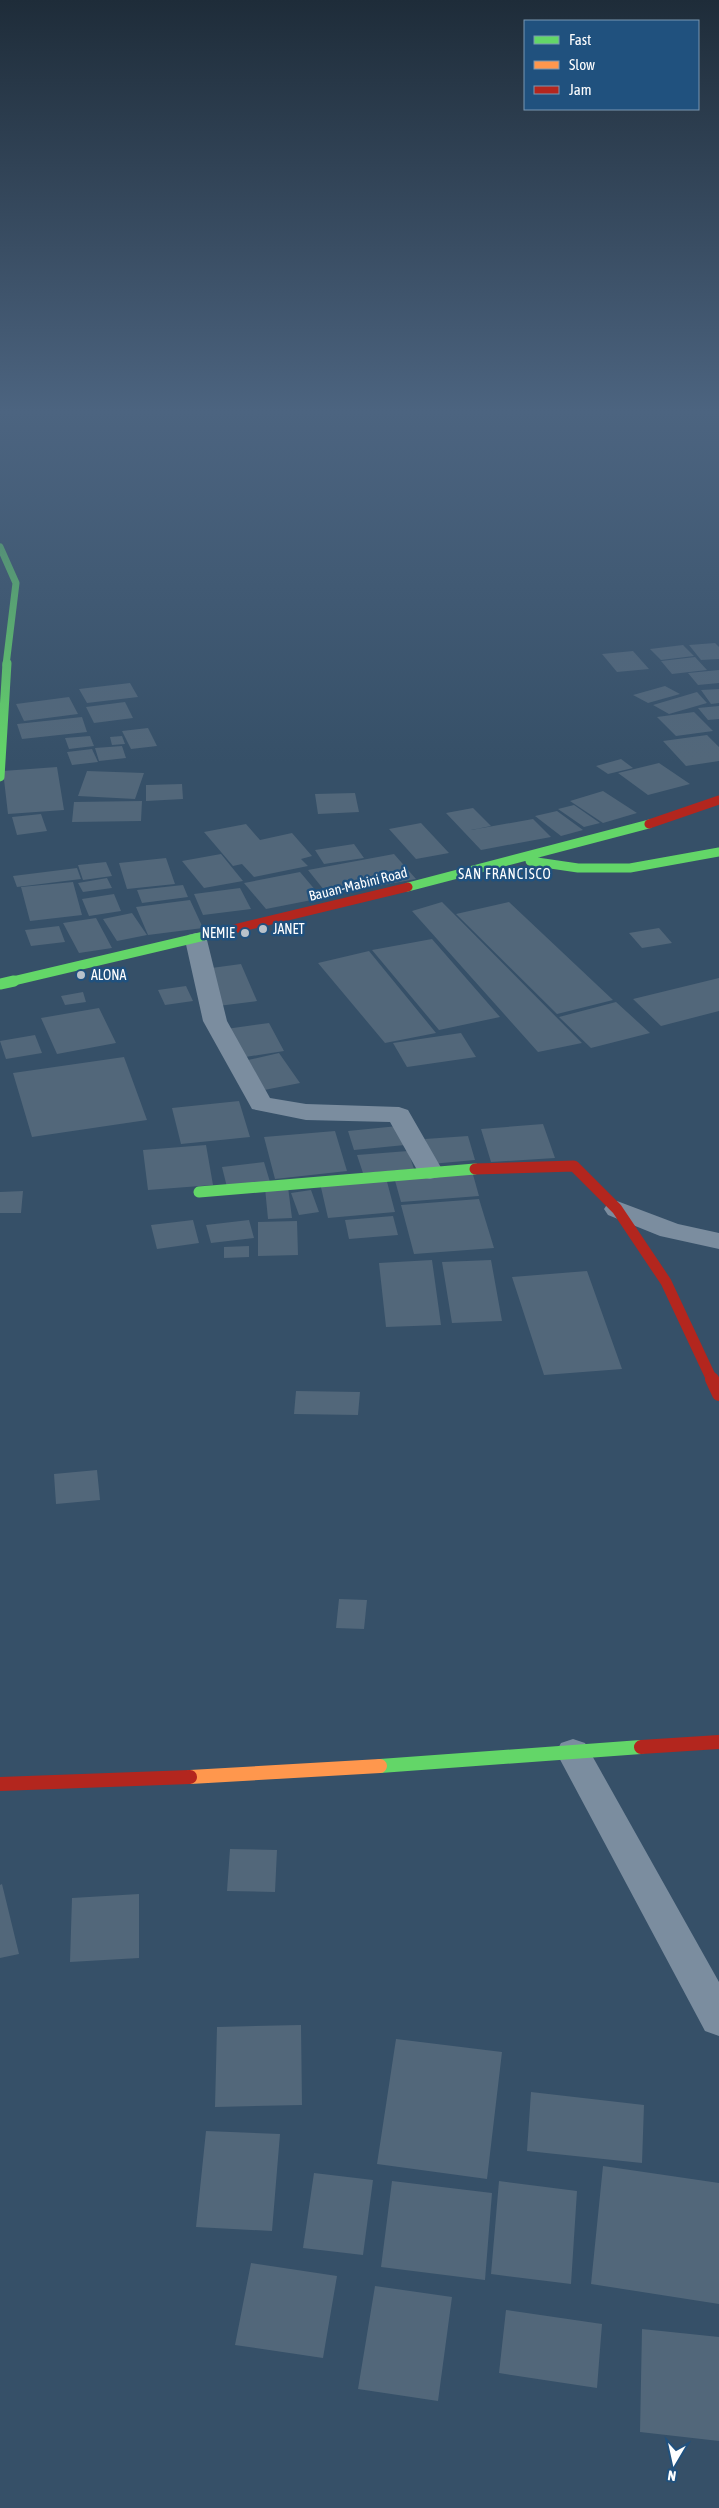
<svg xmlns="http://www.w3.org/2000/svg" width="719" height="2508" font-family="'Asap Condensed',sans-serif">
  <rect width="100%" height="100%" fill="#365068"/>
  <path fill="#52677a" d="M715,643L719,647V659L701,660L689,645Z
    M683,645L694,656L661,660L650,649Z
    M633,651L649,669L617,672L602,654Z
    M695,657L707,670L672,674L661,661Z
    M719,670V683L698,685L688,673Z
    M130,683L138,697L87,703L79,689Z
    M665,686L680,694L648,703L633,695Z
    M719,689V703L711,704L701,690Z
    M697,692L707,703L669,714L653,705Z
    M69,697L78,714L24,721L16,704Z
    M125,702L133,718L94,723L86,707Z
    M719,706V719L708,720L698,708Z
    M694,712L713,731L676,736L657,717Z
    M82,717L87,732L22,739L17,724Z
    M148,728L157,746L131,749L122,731Z
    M707,735L719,747V761L686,766L663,741Z
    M90,736L94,746L69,749L65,738Z
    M122,736L125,744L112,745L110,737Z
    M122,746L126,758L99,761L95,748Z
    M92,749L98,762L72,765L67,752Z
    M621,759L633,768L608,774L596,766Z
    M659,763L690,784L648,795L618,773Z
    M57,767L64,810L8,814L3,771Z
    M87,771L144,773L135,799L78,796Z
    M182,784L183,799L146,801V785Z
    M603,791L637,813L603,823L570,801Z
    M355,793L359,812L318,814L315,794Z
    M142,801L141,821L72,822L74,802Z
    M574,805L600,823L584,827L558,809Z
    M473,808L491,826L471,830L533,819L551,837L481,850L446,813Z
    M557,811L583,830L561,836L535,816Z
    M41,814L47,831L17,835L12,817Z
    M421,823L449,853L416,859L389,829Z
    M246,824L260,840L292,833L312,856L301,859L308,866L254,877L242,864L233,866L204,832Z
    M354,844L364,858L324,864L315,850Z
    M221,854L243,881L204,888L182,861Z
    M394,854L416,879L328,895L308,870Z
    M166,858L175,884L127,889L119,863Z
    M106,862L112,876L83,880L78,865Z
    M77,868L81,879L17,887L13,876Z
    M300,872L322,898L266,909L244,883Z
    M107,878L112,888L83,892L78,883Z
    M73,882L82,915L30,921L21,887Z
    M183,885L188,897L142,903L137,890Z
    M240,888L251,909L203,915L194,894Z
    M114,894L121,911L89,916L82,899Z
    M190,900L203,928L148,935L136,907Z
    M442,902L582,1043L538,1052L412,911Z
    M509,902L613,1000L557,1014L456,914Z
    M132,913L147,935L117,941L103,919Z
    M96,918L112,948L79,953L63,923Z
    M59,926L65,942L31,946L25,930Z
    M659,928L672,943L642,948L629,933Z
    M432,939L500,1017L439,1030L372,950Z
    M369,951L436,1033L385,1043L318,963Z
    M241,964L257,1001L218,1006L204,969Z
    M719,978V1011L661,1026L633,999Z
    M186,986L193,1001L165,1005L158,990Z
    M83,992L86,1002L65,1005L61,996Z
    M616,1002L650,1033L591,1048L559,1017Z
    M99,1008L116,1043L57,1054L41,1018Z
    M269,1023L284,1051L239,1058L226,1029Z
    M461,1033L476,1057L407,1067L393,1043Z
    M35,1035L42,1053L6,1059L0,1041Z
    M279,1053L300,1083L259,1091L239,1062Z
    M124,1057L147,1120L32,1137L13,1073Z
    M239,1101L250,1137L181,1144L172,1108Z
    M543,1124L555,1158L491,1162L481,1129Z
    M398,1126L405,1145L354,1150L348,1131Z
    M335,1131L347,1171L275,1179L264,1137Z
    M468,1136L475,1160L431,1164L425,1139Z
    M206,1145L213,1185L148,1190L143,1150Z
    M408,1151L414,1169L363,1173L357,1155Z
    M264,1162L270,1182L227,1187L222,1167Z
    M472,1171L479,1196L401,1202L394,1177Z
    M386,1178L395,1212L328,1218L320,1183Z
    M288,1187L292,1218L268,1219L265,1188Z
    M311,1190L319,1212L299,1215L291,1193Z
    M23,1191L21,1213H0V1192Z
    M479,1199L494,1248L414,1254L401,1205Z
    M393,1216L398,1235L349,1239L345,1220Z
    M193,1220L199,1243L157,1249L151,1225Z
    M249,1220L254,1238L211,1243L206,1225Z
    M297,1221L298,1255L258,1256V1222Z
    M249,1246V1257L224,1258V1247Z
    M432,1260L441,1325L386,1327L379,1263Z
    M491,1260L502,1321L452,1323L442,1262Z
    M587,1271L622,1369L544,1375L512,1277Z
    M296,1391L360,1392L358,1415L294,1414Z
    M97,1470L100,1500L56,1504L54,1474Z
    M339,1599L367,1600L364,1629L336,1628Z
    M230,1849L277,1850L275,1892L227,1891Z
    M2,1884L19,1954L0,1958V1885Z
    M139,1894V1958L70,1962L72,1898Z
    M301,2025L302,2105L215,2107L217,2027Z
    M396,2039L502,2052L487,2179L377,2164Z
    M531,2092L644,2105L642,2163L527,2151Z
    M206,2131L280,2134L272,2231L196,2227Z
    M603,2166L719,2183V2304L591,2284Z
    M314,2173L373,2180L363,2255L303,2248Z
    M392,2181L492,2193L485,2280L381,2267Z
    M499,2181L577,2191L571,2284L491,2274Z
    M251,2263L337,2276L323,2358L235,2345Z
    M375,2286L452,2297L438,2401L358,2389Z
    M506,2310L602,2324L597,2388L499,2373Z
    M642,2329L719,2337V2441L640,2432Z"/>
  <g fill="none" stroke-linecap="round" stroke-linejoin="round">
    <path fill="#7b8d9f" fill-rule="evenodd" d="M196,933L204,935L207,940L227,1021L270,1098L306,1104L399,1107L408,1110L443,1171L439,1177L430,1179L421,1177L390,1122L306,1120L252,1109L203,1021L185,940L188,935Z
      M617,1201L678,1224L719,1233V1249L660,1236L608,1215L604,1209L608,1203Z
      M573,1739L585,1743L719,1982V2036L705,2031L556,1752L561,1743Z"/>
    <path stroke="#63d668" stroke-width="7" d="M0,547L16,583L6,665"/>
    <path stroke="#63d668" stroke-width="9" d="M0,777L7,663
      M530,861L578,868H630L719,852
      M408,887L649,824
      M9,982L217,933"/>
    <path stroke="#63d668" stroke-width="11" d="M0,984L14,981
      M199,1192L475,1169"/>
    <path stroke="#63d668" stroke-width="14" d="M380,1766L641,1747"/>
    <path stroke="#ff974d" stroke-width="14" d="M190,1777L380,1766"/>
    <path stroke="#b3261e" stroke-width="9" d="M649,824L719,800
      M217,933L408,887"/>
    <path stroke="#b3261e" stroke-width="11" d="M475,1169L574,1166L617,1209L666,1282L712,1380"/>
    <path stroke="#b3261e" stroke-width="14" d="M712,1379L719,1394
      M641,1747L719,1742
      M0,1784L190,1777"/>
  </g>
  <linearGradient id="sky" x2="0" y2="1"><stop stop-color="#1e2c39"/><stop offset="0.54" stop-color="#4c6480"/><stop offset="1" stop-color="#4c6480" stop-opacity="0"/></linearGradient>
  <rect width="719" height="762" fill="url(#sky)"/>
  <g fill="#b9c2ca" stroke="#20517e" stroke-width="2">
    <circle cx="263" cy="929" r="5"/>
    <circle cx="245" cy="933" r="5"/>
    <circle cx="81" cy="975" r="5"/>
  </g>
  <g text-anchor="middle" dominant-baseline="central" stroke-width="5" stroke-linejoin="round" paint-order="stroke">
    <g font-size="14" letter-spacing="1" fill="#fff" stroke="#20517e">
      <text x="505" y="874">SAN FRANCISCO</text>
    </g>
    <g font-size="14" fill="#fff" stroke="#20517e">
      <text transform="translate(358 884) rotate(-14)">Bauan-Mabini Road</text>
    </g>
    <g font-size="14" fill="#fff" stroke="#20517e" text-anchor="start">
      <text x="273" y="929">JANET</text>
      <text x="235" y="933" text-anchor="end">NEMIE</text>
      <text x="91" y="975">ALONA</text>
    </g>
  </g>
  <rect x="524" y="20" width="175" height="90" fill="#20517e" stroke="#7997b2"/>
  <rect x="534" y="36" width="25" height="8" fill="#63d668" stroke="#7997b2"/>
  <text x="569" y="45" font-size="15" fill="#ffffff">Fast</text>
  <rect x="534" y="61" width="25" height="8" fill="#ff974d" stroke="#7997b2"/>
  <text x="569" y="70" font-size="15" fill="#ffffff">Slow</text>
  <rect x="534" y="86" width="25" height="8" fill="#b3261e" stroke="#7997b2"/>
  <text x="569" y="95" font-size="15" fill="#ffffff">Jam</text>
  <g transform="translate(674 2463) rotate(189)" stroke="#20517e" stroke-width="4" paint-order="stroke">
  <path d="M0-4L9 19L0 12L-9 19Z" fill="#ffffff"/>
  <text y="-8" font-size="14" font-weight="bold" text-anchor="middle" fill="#ffffff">N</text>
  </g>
</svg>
